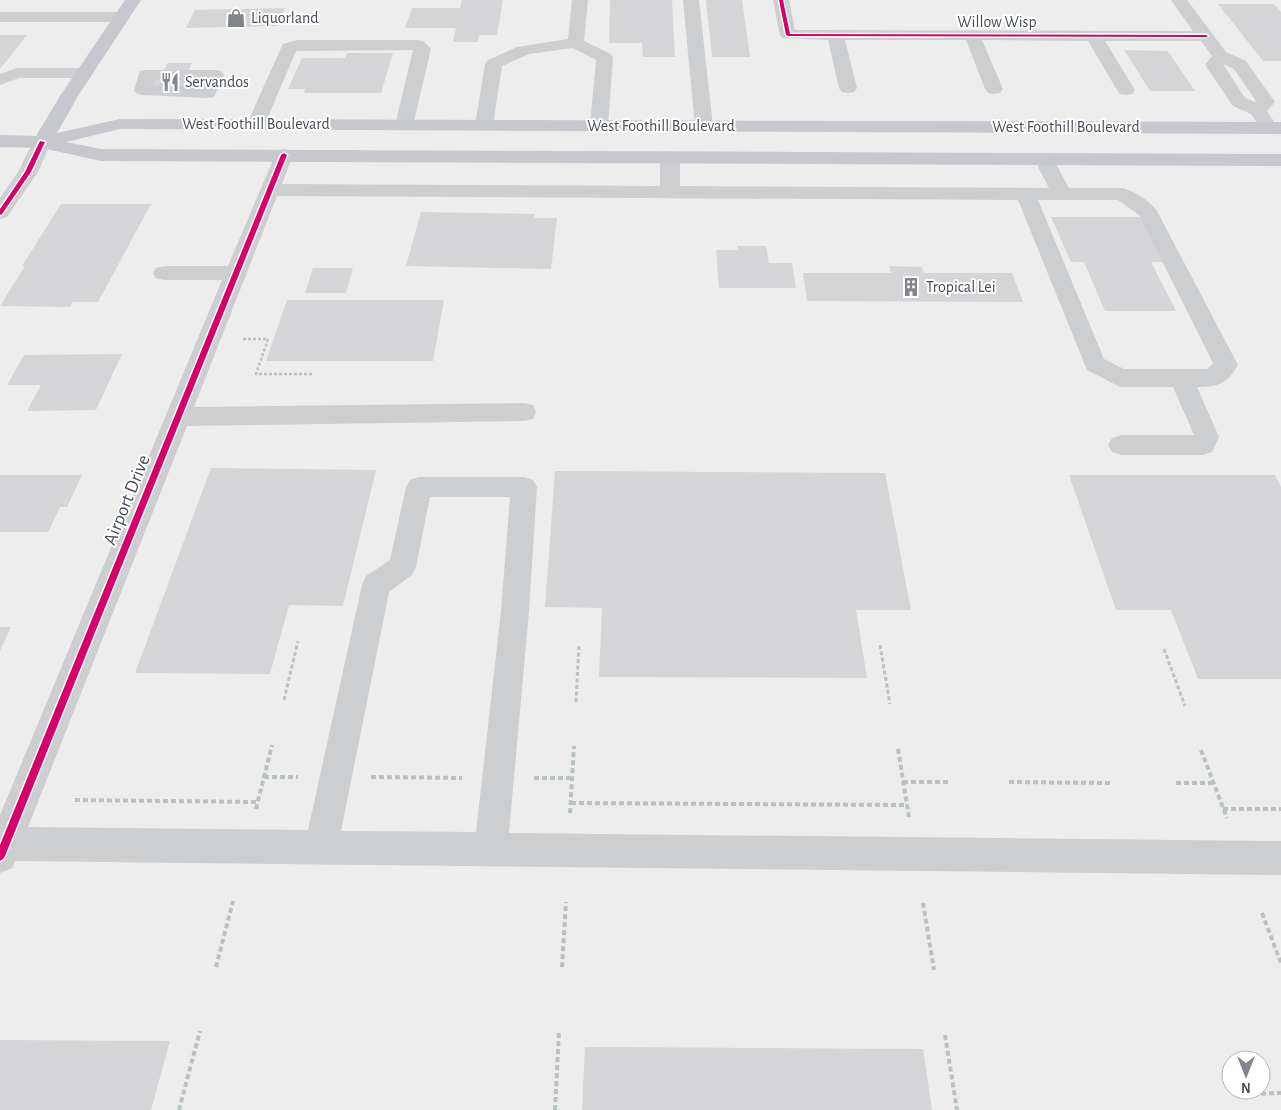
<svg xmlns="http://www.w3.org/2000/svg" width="1281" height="1110" font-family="'Alegreya Sans',sans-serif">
  <rect width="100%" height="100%" fill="#eeeded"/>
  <path fill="#d5d5d7" d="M462,0H503L497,35H479L478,42H453L456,28H405L412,8H460Z
    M610,0H672L675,57H643L642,43H609Z
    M706,0H742L750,57H712Z
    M1218,4H1274L1281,12V61H1263Z
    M285,8L278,26L186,28L195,10Z
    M0,35H27L0,69Z
    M1124,50L1168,51L1195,91H1150Z
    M347,53H393L381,93H304L305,89H288L302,58H345Z
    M168,63H192L188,71H194L183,92H145L158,71H163Z
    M61,204H151L98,302H73L70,307L0,306L25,266H22Z
    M421,212L535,214L534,218H557L551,269L406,266Z
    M1051,217H1141L1165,262H1151L1176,311H1105L1084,262H1071Z
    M737,246H766L769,263H792L796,288H719L716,250H738Z
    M889,266L922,267L924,273H1012L1023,302L807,301L803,273H891Z
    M313,268H353L346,293H305Z
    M287,300H444L433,361H266Z
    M122,354L96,410L27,411L41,385H7L24,355Z
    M211,468L376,470L343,606L289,605L270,674L135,673Z
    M555,471L885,473L911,610H856L867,678L599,677L602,608L545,607Z
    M0,475H82L67,507H60L48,532H0Z
    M1069,475H1275L1281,487V679H1198L1171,610H1116Z
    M0,627H11L0,651Z
    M0,1040L170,1041L151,1110H0Z
    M585,1047L923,1049L932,1110H582Z"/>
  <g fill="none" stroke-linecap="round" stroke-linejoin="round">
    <path stroke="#b8c2c1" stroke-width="2.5" stroke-dasharray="3 2" stroke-linecap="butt" d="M243,339H268L256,374H312"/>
    <path stroke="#b8c2c1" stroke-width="3" stroke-dasharray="4 2.5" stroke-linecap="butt" d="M880,645L890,704
      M1164,649L1185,706
      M284,700L298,641
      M576,702L579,644"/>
    <path stroke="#b8c2c1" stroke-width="4" stroke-dasharray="5 3" stroke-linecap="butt" d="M898,749L909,817
      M1201,750L1227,818
      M264,777H298
      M371,777L462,778
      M534,778H572
      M903,782H948
      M1009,782L1112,783
      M1176,783H1214
      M75,800L258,802
      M571,803L907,805
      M256,809L272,745
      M1223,809H1281
      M570,813L574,746
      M923,903L934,970
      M1262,913L1281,963
      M216,967L233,901
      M562,967L566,902
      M945,1035L957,1110
      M1245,1094L1281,1093
      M179,1110L200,1031
      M555,1110L559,1031"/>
    <path fill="#ccced0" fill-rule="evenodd" d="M572,0H588L584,41L611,54L613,58L608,125L605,129L599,130L593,129L590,125L596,60L573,48L529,54L502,66L493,125L490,129L484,130L478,129L475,125L485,64L488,60L517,47L568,39Z
      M683,0H699L713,126L710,130L704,132L698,130L695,126Z
      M773,0H789L795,30L1193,31L1171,0H1187L1226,52L1246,61L1275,102L1267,111L1277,126L1274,130L1268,132L1262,130L1251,114L1233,106L1205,65L1212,56L1201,41H1105L1135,90L1132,94L1126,95L1120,94L1117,90L1088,41L982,40L1003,89L1000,93L994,94L988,93L985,89L966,40H845L857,88L854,92L848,93L842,92L839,88L828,40L782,38L780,35ZM1223,64L1234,69L1256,101L1255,102L1245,98Z
      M0,12H122L128,14L130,17L128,20L122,22H0Z
      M298,40H417L423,41L431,49L413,125L410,129L404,130L398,129L395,125L413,50L296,51L265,124L262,128L256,129L250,128L247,124L281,48L283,44Z
      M17,68H84L90,69L93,73L90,77L84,78H19L0,85V74Z
      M146,70H215L221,71L224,75L214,97L208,98L143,95L137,94L134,90L140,71ZM154,80H204L201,87L153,85Z
      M42,136L49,138L51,142L38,172L7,217L0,219V198L18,172L35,138Z
      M284,149L291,151L293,155L282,184L660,186V157L663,153L670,151L677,153L680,157V186L1049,188L1034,159L1037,155L1044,153L1051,155L1069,188H1123C1134,191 1150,201 1157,211L1238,365C1227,384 1218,387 1197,387L1219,437L1212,452L1203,455H1121L1112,452L1108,445L1112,438L1121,435H1194L1173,387H1120L1087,370L1018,200L277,196L194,407L524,403L533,405L536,412L533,419L524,421L187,426L28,827L308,830L362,585L366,576L390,560L406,487L410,480L419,477H524L533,480L537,487L529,611L509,833L1281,841V875L15,861L12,868L0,873V815L222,280H164L156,278L153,273L156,268L164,266H228L275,155L277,151ZM1038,200H1118L1139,215L1213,363L1207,369H1124L1104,359ZM430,497H510L501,611L476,832L341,831L389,592L412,575L416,567Z"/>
    <path fill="#c7c8cd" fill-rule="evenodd" d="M125,0H141L78,96L57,133L120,119L1281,122V134L120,129L66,142L101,149L1281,154V166L101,161L42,148L0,147V135L36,136L60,96Z"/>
    <g stroke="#fff" stroke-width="3">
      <path id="cycleway" d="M779,0H783L790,34L1206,35L1208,36L1206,37L788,36L786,35Z
        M40,141L45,142L31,172L2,214L0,215V209L25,172Z
        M284,153L287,155L5,856L3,859L0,861V845L281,155Z"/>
    </g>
    <use href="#cycleway" fill="#d6006c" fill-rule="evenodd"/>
  </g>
  <defs>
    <g id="shop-bare" transform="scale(1.5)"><path d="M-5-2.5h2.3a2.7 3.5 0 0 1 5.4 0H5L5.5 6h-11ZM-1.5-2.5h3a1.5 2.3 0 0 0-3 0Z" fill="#81858c" stroke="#fff" stroke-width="2.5" paint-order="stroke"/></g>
    <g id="restaurant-bare" transform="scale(1.5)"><path d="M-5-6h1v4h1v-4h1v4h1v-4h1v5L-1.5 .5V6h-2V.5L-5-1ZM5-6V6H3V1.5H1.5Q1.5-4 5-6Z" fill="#81858c" stroke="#fff" stroke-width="2.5" paint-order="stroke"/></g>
    <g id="building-bare" transform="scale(1.5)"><path d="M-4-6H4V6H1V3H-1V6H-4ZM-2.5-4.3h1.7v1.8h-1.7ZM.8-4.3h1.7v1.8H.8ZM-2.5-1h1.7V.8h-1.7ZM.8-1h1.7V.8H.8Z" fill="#81858c" stroke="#fff" stroke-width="2.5" paint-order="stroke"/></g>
  </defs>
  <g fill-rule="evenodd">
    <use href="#shop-bare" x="236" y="18"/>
    <use href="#restaurant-bare" x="170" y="82"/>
    <use href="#building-bare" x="911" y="287"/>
  </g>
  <g text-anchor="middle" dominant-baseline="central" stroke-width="4" stroke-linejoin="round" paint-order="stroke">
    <g font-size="16" fill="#474d57" stroke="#fff" text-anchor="start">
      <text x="251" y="18">Liquorland</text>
      <text x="185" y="82">Servandos</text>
      <text x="926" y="287">Tropical Lei</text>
    </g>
    <g font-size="16" fill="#474d57" stroke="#fff">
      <text x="997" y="22">Willow Wisp</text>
      <text x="256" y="124">West Foothill Boulevard</text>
      <text x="661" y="126">West Foothill Boulevard</text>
      <text x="1066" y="127">West Foothill Boulevard</text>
    </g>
    <g font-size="19" fill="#474d57" stroke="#fff">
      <text transform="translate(127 500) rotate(-68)">Airport Drive</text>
    </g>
  </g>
  <g transform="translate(1246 1075) rotate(180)"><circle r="24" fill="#ffffff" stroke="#b5b8bc"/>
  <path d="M0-4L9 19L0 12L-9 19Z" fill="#81858c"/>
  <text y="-8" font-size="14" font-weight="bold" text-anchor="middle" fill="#474d57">N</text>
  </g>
</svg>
